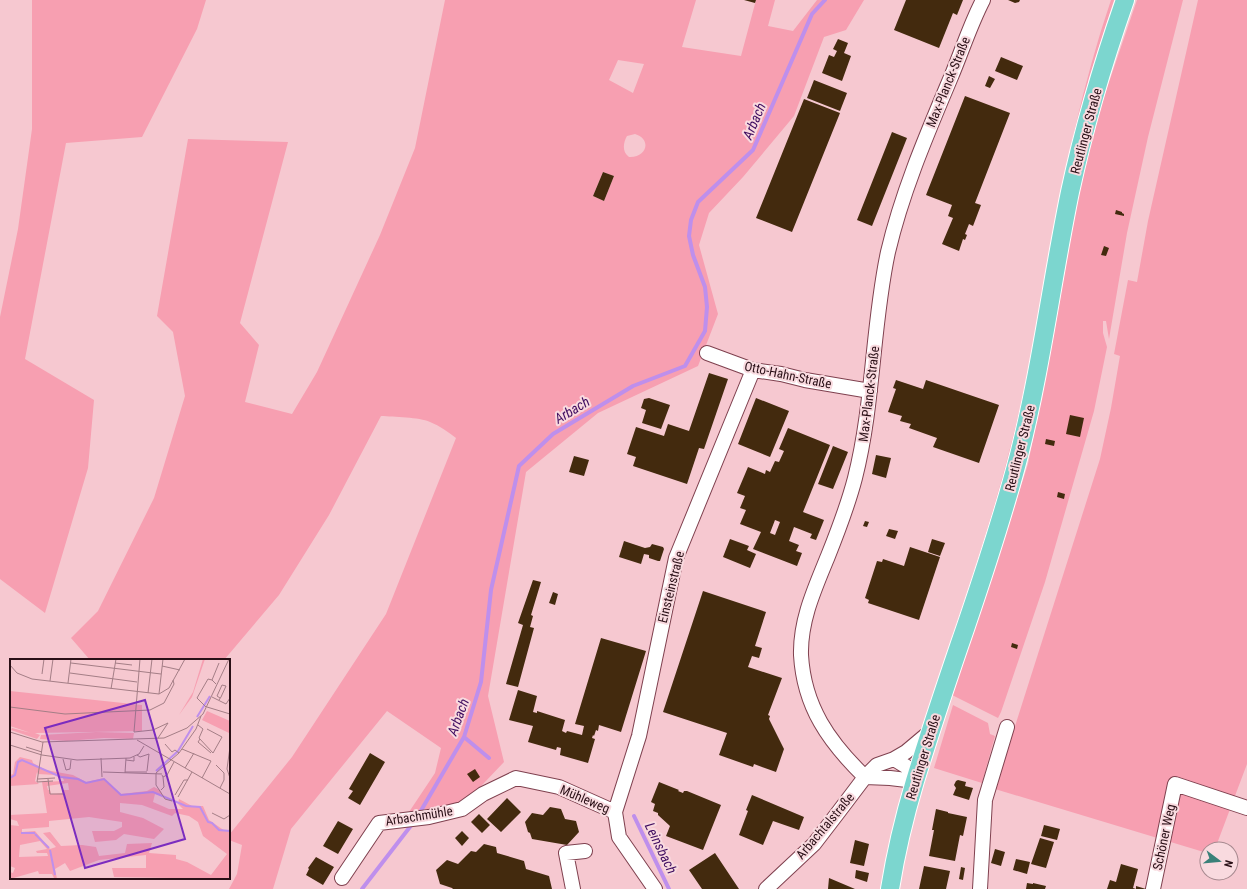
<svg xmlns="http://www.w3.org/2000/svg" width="1247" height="889" font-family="'Roboto Condensed',sans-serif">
  <rect width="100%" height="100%" fill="#f6c8d0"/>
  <path fill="#f79fb1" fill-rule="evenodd" d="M32,0H206L197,29L142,137L66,143L25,359L94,400L88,468L45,613L0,579V317L18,229L32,129Z
    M445,0H696L682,47L741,56L756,0H775L768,26L793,31L817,0H864L846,30L824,37L794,116L743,177L709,213L699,245L718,314L698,366L598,413L526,472L488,696L504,762L465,803L409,812L435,773L441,748L387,711L291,829L273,889H229L237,874L242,845L229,840V835L292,757L386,614L456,438C448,432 440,426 430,422C419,417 394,417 381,416L329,515L279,595L224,660H90L71,638L98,611L154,498L185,396L173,332L157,316L188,139L288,142L240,323L259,345L245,402L292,414L317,372L380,235L415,148ZM618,60L644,64L633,93L609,80ZM635,134C652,139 647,158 629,157C622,152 623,143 627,136ZM603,172L614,176L604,201L593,196Z
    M1111,0H1114L1089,78L1070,156L1012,454L954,638L952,637C981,552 1008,467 1026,380C1051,252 1069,123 1111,0Z
    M1137,0H1183L1148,137L1127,233L1109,339L1106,321H1103V333L1107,347L1094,411L1045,582L1001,712L998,718L952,695L986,596L1028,464L1054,333L1074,219L1089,144L1107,88Z
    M1198,0H1247V764L1215,849H1207V853L995,789L1100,459L1111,408L1120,356L1114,354L1128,280L1137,282L1148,221Z
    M953,705L988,723L990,734L995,736L982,783L934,768Z"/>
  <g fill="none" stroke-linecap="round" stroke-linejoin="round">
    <path stroke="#be8fec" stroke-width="4" d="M464,737L489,758
      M419,814L464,737L481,682L491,590L519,466L553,434L633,386L685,366L705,331L707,307L705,287L693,255L689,236L691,220L698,202L753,150L812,14L825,0
      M634,816L669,889
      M362,889L413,823"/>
  </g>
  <path fill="#432a0e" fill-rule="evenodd" d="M744,0H756L755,3Z
    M906,0H963L957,15L953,13L939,48L894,30Z
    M1008,0H1020L1019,2L1015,3Z
    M838,39L848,43L844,53L851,56L842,81L822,73L829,55L834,57L837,51L833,49Z
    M1001,57L1023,66L1017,80L995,71Z
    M989,76L995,79L990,88L985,86Z
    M814,80L847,93L840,111L807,98Z
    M965,96L1010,113L975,203L981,205L973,226L969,224L965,234L967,235L965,240L963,239L959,251L942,244L953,218L948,216L952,205L926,195Z
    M804,99L840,113L792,232L756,218Z
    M892,132L907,138L872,226L857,220Z
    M603,172L614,176L604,201L593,196Z
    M1116,210L1122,212V213L1124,214V216L1115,214Z
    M1104,246L1109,248L1106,256L1101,255Z
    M709,373L728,379L704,449L699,448L687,484L633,466L636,457L627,454L636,427L664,436L668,424L689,431Z
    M896,380L923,389L926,380L999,405L979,463L933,447L937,438L909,428L911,424L900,421L902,416L888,412L896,389L893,388Z
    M649,398L670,405L661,429L642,423L646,410L641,408L644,399Z
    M756,398L789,411L770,457L738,444Z
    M1070,415L1084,418L1080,437L1066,434Z
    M788,428L830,445L803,512L824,520L816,540L810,538L812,534L794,527L789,541L799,545L796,551L802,553L797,566L753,549L761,532L740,524L746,510L740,508L745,496L737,493L748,467L765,474L766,470L770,472L775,461L779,462L784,451L779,449ZM775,520L780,522L775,535L770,533Z
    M1046,439L1055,441L1054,446L1045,444Z
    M833,446L848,452L833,489L818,484Z
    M876,455L891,458L886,478L872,474Z
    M574,456L589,460L584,476L569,472Z
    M1058,492L1065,494L1064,499L1057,497Z
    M865,521L869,522L867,527L863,526Z
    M889,529L898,531L895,539L886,536Z
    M730,539L749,546L747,550L756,554L750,568L723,557Z
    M932,539L945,543L940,556L928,552Z
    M624,541L645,548L650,547L652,544L663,547L664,549L660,561H658L649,558V555L644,554L641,564L619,557Z
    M910,547L940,557L919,620L868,603L869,600L865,598L877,561L882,562L883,559L904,566Z
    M533,580L541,582L531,615L533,616L530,627L534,628L518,687L506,684L523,625L518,623Z
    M703,591L766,612L755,646L762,648L759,658L752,656L748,667L782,678L768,715L770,716L769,719L784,749L776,772L754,764L753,767L719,755L727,733L663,712Z
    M553,592L558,594L555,605L549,603Z
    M601,638L646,651L621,732L599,725L598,731L596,730L594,736L593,735L592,738L595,739L588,763L560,755L561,748L557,747L556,750L528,742L533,726L509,720L518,690L537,696L533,712L537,713V711L565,720L562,731L566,733L567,731L582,735L584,726L575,724Z
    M1012,643L1018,645L1017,649L1011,647Z
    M370,753L385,762L360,805L348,798L353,791L349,789Z
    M475,769L480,777L473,782L467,774Z
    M958,780L966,782L965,786L973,788L969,800L953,795L956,788L954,785L956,781Z
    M659,782L679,790L678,791L683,793L684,791H687L721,805L703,850L666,836L670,826L658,815V813L653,811L655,804L651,802Z
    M752,795L804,817L799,830L773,821L763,845L739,835L748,811L746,810Z
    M507,798L521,812L501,832L487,819Z
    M550,807L561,809L565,819L576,821L579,832L567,845L532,839L530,833L528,832L525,822L532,813L543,815Z
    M936,809L948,812V813L967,817L963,836L960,835L955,861L929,856L934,830H932Z
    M479,814L490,825L482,833L471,822Z
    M338,821L353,829L338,854L323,846Z
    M1044,825L1060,829L1057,840L1041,836Z
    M462,831L469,838L462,846L455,838Z
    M1040,838L1054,842L1046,868L1031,864Z
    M855,840L869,844L864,866L850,863Z
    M484,844L496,847L497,853L524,861L526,869L549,876L552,889H453L452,888L440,884L436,870L447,860L458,864L471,851L476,852Z
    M995,849L1005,852L1001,866L991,863Z
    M715,853L739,889H702L689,870Z
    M316,857L334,867L323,885L306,875L309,869L308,868Z
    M1016,859L1030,862L1027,874L1013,870Z
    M1121,864L1138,869L1133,888L1136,889V886L1146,889H1107L1110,880L1116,882Z
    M924,866L950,871L946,889H919Z
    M961,867L965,868L963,880L959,879Z
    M856,870L869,873L867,882L855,878Z
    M829,878L855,889H828Z
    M1027,883L1033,884V883L1046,886L1045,889H1026Z"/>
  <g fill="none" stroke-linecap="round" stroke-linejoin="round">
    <g stroke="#7f414f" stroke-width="16">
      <path id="minor" d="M707,353L753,370L781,374L805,380L870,391
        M894,759L907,767L915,781
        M865,777C829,742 804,707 801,655C800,620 815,588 828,556C838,531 848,505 855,478C874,403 872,326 888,252C902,192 927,134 951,77C962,51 970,25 983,0
        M865,777L890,778L915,781
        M342,878L379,823L429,817L462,809L483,794L516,778L559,787L615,812
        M573,889L566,853L585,851
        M655,889L619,837L615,812L639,736L676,558L753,370
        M766,889L814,844L837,814L865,777L877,765L894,759L906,752L931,731
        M980,889L985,800L1007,727
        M1153,889L1175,784L1247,808"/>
    </g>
    <g stroke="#fff" stroke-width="20">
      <path id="major" d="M890,889C896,851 904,818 915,781C931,729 948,678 966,626C985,570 1004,513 1019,455C1041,369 1052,279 1070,192C1084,127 1103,63 1125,0"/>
    </g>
    <use href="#minor" stroke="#fff" stroke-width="14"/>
    <use href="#major" stroke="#7cd6cf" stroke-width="18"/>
  </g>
  <g text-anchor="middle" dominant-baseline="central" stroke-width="4" stroke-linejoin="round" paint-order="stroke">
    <g font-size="13" fill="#290f16" stroke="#f9dadf">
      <text transform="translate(948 82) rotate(-68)">Max-Planck-Straße</text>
      <text transform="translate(1086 131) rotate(-75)">Reutlinger Straße</text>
      <text transform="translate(788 375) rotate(12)">Otto-Hahn-Straße</text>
      <text transform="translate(869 394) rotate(-83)">Max-Planck-Straße</text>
      <text transform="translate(1020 448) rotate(-76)">Reutlinger Straße</text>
      <text transform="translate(671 587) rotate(-76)">Einsteinstraße</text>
      <text transform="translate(923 757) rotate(-73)">Reutlinger Straße</text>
      <text transform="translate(585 799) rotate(23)">Mühleweg</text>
      <text transform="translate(419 816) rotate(-9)">Arbachmühle</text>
      <text transform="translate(825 826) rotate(-50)">Arbachtalstraße</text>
      <text transform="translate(1164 837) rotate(-78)">Schöner Weg</text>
    </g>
    <g font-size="14" font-style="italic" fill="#3f0d60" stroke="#f9dadf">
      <text transform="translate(754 121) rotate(-67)">Arbach</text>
      <text transform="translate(572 410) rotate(-31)">Arbach</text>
      <text transform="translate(458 717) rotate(-70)">Arbach</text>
      <text transform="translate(661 848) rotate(64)">Leinsbach</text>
    </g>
  </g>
  <g transform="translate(10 659)">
    <rect width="220" height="220" fill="#f6c8d0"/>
    <path d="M193,0H195L182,38L169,56L183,33ZM0,32L132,46V72L25,74L30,76L27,80L1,71L2,69L21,74L0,67ZM197,52L220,62L219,74L192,61ZM86,73L124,74L123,80L94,79L57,82L30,80L31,76ZM10,98L22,101L23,104L36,111L63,116L76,123L94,119L111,135L137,132L144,128L150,131L153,137L145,135L143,143L159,150H173L168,145L169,140L182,147H193L199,161L215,172L220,171V220L104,218L102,209H136V196L89,201L60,212L55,204L45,210L47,220H39L44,219L42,215H29L28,212L0,220V213L3,214L5,209L0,207V166L9,167L7,162L0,160V156L37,154L32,123L54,122L53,119L45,116L28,115L27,113L25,122L29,125L0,127V116L3,115L5,103ZM58,124L59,131H52V134L41,135L40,131H38L37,127ZM110,144L132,146L162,157L165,154L179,157L188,163L193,177L217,195L201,216L177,203L166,200V196L139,194L142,184L117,185L115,194L89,197L86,188L72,186L51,187L40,173L33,174L46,188L40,190L25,172L12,173V170L39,168V162L79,158L112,163V168L104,172H82L85,183L106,181L114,175L144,180L154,170L133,159L110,153ZM30,182L37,190L26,192L27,194H37L38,197L9,198L10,186Z" fill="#f79fb1" fill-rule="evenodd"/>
    <path fill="none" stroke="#be8fec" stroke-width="2" d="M187,58L200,37M146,112L168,92L183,67M0,119L5,116L8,103L12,101L51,118L68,120L76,124L94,120L111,136L143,133L176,147L190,148L198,163L202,164L209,171L220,172M11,174H25M25,175L39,189M40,191L45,216"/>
    <path fill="none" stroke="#a47e86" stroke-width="1" d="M130,0L124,73L143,71L158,64L148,79M61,4L151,15M105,4L122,6M0,6L7,14L22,20L149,35L159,29L175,0M152,7L170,11M60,14L127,23M32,15L34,0M40,22L43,0M58,24L61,0M206,25L202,21L209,4M101,30L106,0M138,34L142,0M149,35L153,0M202,38L216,45L220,39M209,41L211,38L216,27L212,26L207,37L210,39M0,48L55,55L140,51L154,44L164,25L163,21M196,48L187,39L198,20L202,21M197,48L220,55M188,66L193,70L189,79L203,94L212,78L197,70M0,73L32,83L154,79L177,69L193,55L219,0M190,80L188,83L201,94M127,81L220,135M33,83L27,123L43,122M155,85L162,93L165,91L169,94M0,86L32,96M16,88L32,93M220,88L217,110L220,119M172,90L201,102L192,119M32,96L67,101L120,99L129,95L134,87M127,96L130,98L139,95L137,112M91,99L92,118M53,100L56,111L60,110L61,101M116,101L124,102V98M206,106L214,114V121L210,129M175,109L184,94M93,113L152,115M115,113H137M115,114L116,99M152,116L153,118L157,116L164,103M28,120L45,119M38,120L40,135H53M151,131L154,128L153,118M165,136L174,121H178M168,138L182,113M162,142L155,140L146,126V114L169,94L186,70L191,57M202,154L214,160L220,156"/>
    <path fill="#7b2cbf" fill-opacity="0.15" stroke="#7b2cbf" stroke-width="2" d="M135,41L175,180L75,209L35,69Z"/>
    <rect width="220" height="220" fill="none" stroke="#290f16" stroke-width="2"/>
  </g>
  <g transform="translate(1219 861) rotate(106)"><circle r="19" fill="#f9dadf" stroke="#a6898f"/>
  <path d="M0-3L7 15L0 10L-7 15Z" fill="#3a8179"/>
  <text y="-6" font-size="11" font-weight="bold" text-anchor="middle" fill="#290f16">N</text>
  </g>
</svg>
